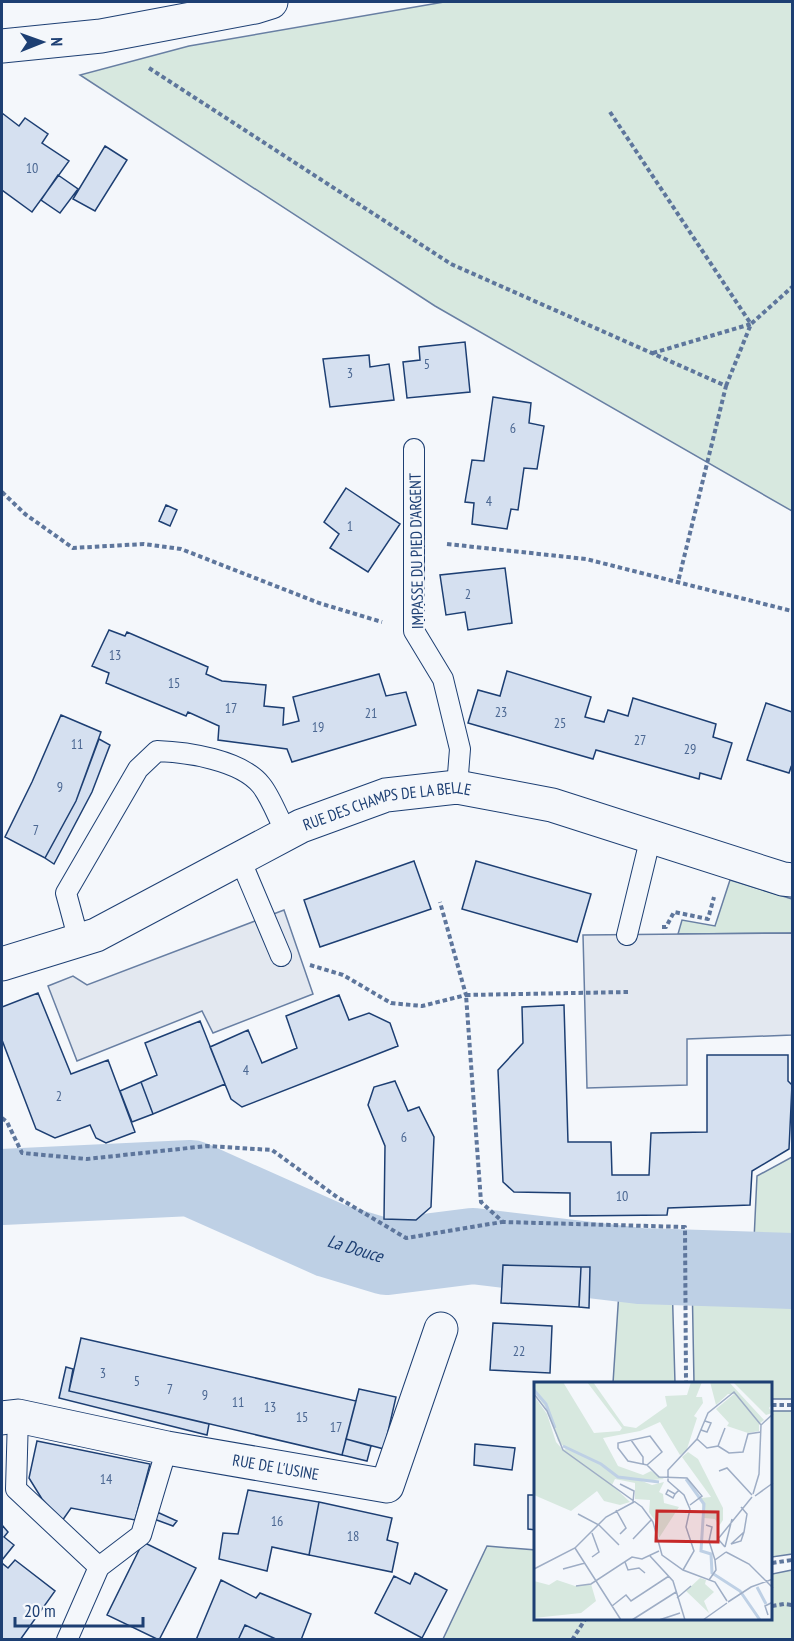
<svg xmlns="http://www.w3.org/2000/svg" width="794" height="1641" font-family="'PT Sans Narrow',sans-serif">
  <rect width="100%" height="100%" fill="#f4f7fb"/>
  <path fill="#d7e8df" stroke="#687fa3" stroke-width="1.5" d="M444,2H792V511L435,306L80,75L189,46Z
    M730,880L792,899V933L678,934L682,920L715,926Z
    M792,1157V1241L754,1240L757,1176Z
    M620,1276L672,1280L675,1383H613Z
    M692,1276L792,1279V1399H772V1383H694Z
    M772,1411H792V1554L772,1557Z
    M487,1546L536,1550V1618H772V1574L792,1570V1639H443Z"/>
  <path fill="#e3e8f0" stroke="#687fa3" stroke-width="1.5" d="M284,910L313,994L213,1033L202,1011L77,1061L48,986L73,976L87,985Z
    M792,933V1035L687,1039V1085L587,1088L583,935Z"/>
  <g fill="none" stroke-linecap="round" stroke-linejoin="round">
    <path stroke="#bed0e5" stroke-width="76" id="s1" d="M2,1187L191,1178L330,1240L386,1257L473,1246L640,1266L792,1271"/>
  </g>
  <path fill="#d5e0f0" stroke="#1d3f73" stroke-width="1.5" d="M2,113L19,126L25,118L48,134L42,143L69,161L32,212L2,190Z
    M105,146L127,160L95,211L73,199Z
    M58,175L78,189L60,213L41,200Z
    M465,342L470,392L407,398L403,362L420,360L419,347Z
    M369,355L370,367L389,364L394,400L330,407L323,359Z
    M493,397L531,403L529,423L544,426L537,469L524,468L518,510L511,509L507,529L472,524L474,503L465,502L472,460L484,461Z
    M346,488L400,524L368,572L330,548L339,534L324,522Z
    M166,505L177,510L170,526L159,521Z
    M505,568L512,623L468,630L465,612L446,615L440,575Z
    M109,630L125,636L127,632L208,667L206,674L222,681L266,685L264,706L284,708L283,725L299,721L293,697L379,674L386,696L406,692L416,725L292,762L287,749L218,740L219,726L188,712L186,716L106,683L109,673L92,666Z
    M507,671L591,697L585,717L604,722L608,710L628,716L633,698L716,724L713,737L732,743L721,779L700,773L699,779L596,750L593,759L468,723L478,690L500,696Z
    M766,703L792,712V768L791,767L789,773L747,760Z
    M61,715L101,732L76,801L45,858L5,837L32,782Z
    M99,739L110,745L92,792L54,864L45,858L76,801Z
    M414,861L431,909L320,947L304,900Z
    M476,861L591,894L577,942L462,909Z
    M38,993L71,1074L108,1060L135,1132L106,1143L96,1138L90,1125L55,1138L36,1129L2,1040V1007Z
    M339,995L349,1020L369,1013L390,1023L398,1046L242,1107L231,1099L210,1047L248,1030L262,1063L297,1048L286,1016Z
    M564,1005L568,1142H611L612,1175H649L651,1133L707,1132V1055H788V1081L792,1085L789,1149L752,1171L750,1205L668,1208L667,1215L570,1216V1193L514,1192L503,1182L498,1070L523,1043L522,1007Z
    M200,1021L225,1084L153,1114L141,1082L157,1075L145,1043Z
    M395,1081L408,1111L419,1107L434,1137L431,1207L416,1220L384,1219L385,1146L368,1105L374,1087Z
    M141,1082L153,1114L132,1122L120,1091Z
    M503,1265L581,1267L579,1307L501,1303Z
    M581,1267H590L589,1308L579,1307Z
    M493,1323L552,1326L550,1373L490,1370Z
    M81,1338L356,1401L342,1455L69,1391Z
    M66,1367L73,1369L69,1391L209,1424L207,1435L59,1398Z
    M359,1389L396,1397L384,1449L346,1439Z
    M346,1439L371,1446L367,1461L342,1455Z
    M37,1441L150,1464L135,1520L71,1508L62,1521L42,1499L29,1478Z
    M475,1444L515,1448L512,1470L474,1465Z
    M248,1490L319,1502L309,1555L272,1547L267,1571L219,1559L223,1533L238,1534Z
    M528,1495H536V1530L528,1529Z
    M319,1502L392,1518L387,1540L398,1543L392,1572L309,1555Z
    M157,1512L177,1521L173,1526L154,1519Z
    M2,1525L8,1532L4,1537L14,1545L2,1560Z
    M143,1542L196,1568L159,1640L107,1615Z
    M15,1560L55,1591L20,1640H2V1566L3,1564L8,1568Z
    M415,1573L447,1590L422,1638L375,1613L394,1576L410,1584Z
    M221,1580L256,1598L260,1593L311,1614L301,1640H278L245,1625L238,1640H196Z
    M245,1625L278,1640H238Z"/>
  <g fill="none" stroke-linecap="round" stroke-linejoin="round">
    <g stroke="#1d3f73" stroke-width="22">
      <path id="service" d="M414,449V631L443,679L460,749L457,787
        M240,859L281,956
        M627,935L651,836
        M79,941L66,893L138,769L157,751C187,752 241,760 261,785C271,797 279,820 287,834
        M18,1416L16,1489L99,1567L67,1640
        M99,1567L141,1535L167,1448"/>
    </g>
    <g stroke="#1d3f73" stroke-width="35">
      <g id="minor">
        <path id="s2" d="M2,964L96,935L301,826L386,795L457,787L552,805L783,879L792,880"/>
        <path id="s3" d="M2,1418L18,1416L167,1448L387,1486L441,1329"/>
      </g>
    </g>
    <g stroke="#1d3f73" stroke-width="35">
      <path id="tertiary" d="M2,46L101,36L255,7L271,2"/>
    </g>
    <path stroke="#5e769c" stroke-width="4" stroke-dasharray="4.5 3" stroke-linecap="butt" d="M149,68L451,264L726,386L678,582
      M610,112L751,324L653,353
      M726,386L751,324L792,287
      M2,492L25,514L73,548L144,544L181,549L319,603L382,622
      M447,544L586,559L792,611
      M662,927H666L674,912L708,919L714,897
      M310,965L343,975L391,1003L422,1006L466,995L440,902
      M628,992L466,995L481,1202L503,1222L685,1227L686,1383
      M2,1118L7,1122L22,1153L87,1159L207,1146L272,1150L337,1197L406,1238L502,1222
      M772,1405H792
      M772,1563L792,1560
      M772,1606L784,1604L792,1605
      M572,1640L586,1618"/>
    <use href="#service" stroke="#f4f7fb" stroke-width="20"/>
    <use href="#minor" stroke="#f4f7fb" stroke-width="33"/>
    <use href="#tertiary" stroke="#f4f7fb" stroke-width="33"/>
  </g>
  <g text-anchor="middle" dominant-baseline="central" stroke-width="4.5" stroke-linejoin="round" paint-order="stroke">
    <g font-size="14" fill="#4b6792">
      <text x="32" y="168">10</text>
      <text x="427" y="364">5</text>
      <text x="350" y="373">3</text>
      <text x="513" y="428">6</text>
      <text x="489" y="501">4</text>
      <text x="350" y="526">1</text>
      <text x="468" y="594">2</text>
      <text x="115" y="655">13</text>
      <text x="174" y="683">15</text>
      <text x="231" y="708">17</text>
      <text x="501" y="712">23</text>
      <text x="371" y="713">21</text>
      <text x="560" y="723">25</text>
      <text x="318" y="727">19</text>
      <text x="640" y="740">27</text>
      <text x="77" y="744">11</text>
      <text x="690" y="749">29</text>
      <text x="60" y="787">9</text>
      <text x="36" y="830">7</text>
      <text x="246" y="1070">4</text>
      <text x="59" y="1096">2</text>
      <text x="404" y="1137">6</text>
      <text x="622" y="1196">10</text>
      <text x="519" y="1351">22</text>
      <text x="103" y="1373">3</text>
      <text x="137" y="1381">5</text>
      <text x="170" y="1389">7</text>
      <text x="205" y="1395">9</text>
      <text x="238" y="1402">11</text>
      <text x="270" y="1407">13</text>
      <text x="302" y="1417">15</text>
      <text x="336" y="1427">17</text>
      <text x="106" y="1479">14</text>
      <text x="277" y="1521">16</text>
      <text x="353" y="1536">18</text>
    </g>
    <g font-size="16" fill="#1d3f73" stroke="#f4f7fb">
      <text transform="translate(416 551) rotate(-91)">IMPASSE DU PIED D'ARGENT</text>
      <text stroke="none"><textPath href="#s2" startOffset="420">RUE DES CHAMPS DE LA BELLE</textPath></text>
      <text stroke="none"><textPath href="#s3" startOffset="279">RUE DE L'USINE</textPath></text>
    </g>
    <g font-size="18" font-style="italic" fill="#1d3f73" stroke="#f4f7fb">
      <text stroke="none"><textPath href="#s1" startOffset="368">La Douce</textPath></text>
    </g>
  </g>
  <g transform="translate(534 1382)">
    <rect width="238" height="238" fill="#f4f7fb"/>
    <path d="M0,0H29L60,51L86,49L88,46L53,0H59L90,44L102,46L133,24L131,14L153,13L157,0H168L162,15H168L169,21L160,34L163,36L152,70L146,73L126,40L106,49L69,56L84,84L109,93L117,89L130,97L108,99L118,103L130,100L125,110L129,112L130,121L145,125L125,156L122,140L115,130L116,118L101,117V101L81,97L78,103L96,120L86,123L70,119L63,109L37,129L0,113V14L13,32L22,60L29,68L32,67L24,59L15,30L0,10ZM176,0H195L230,38L225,42V49L214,51L193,44L195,41L182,27L200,12H194L182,23ZM199,0H238V22L235,26L238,31L232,33ZM154,70L164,77L189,126V138L185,144L181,137L170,136L167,116L177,115L148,75ZM166,196L172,198L171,202L180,210L170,219L175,231L152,209ZM23,198L41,204L57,202L62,219L47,231L0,236V199L15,203Z" fill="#d7e8df"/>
    <path fill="none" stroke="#bed0e5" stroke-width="3" d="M0,8L12,22L21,46M29,64L67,82L84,95L125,100M152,97L170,122L167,169L177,172L178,191L206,209L226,238M223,205L232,222"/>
    <path fill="none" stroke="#9eadc5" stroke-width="1.5" d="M0,12L13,29L29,68L108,125L119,140L128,173L149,188L181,200L193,219M167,48L173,50L177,41L171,39M116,54L128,70L113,83L94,79L84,66V61ZM163,57L173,66L184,64L191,46M97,58L109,75V82M184,64L195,71L209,70L214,52L227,50M113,83L125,95L153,96L168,114L156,123M185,89L193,86L218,113M86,102L100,109L99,120M141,112L139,116L132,112L134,108L141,112L145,108M219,112L225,92L227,43L239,32M221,114L239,101M207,125L213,132L210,150L197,162L207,159L210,150M82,128L92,146L86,152M44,132L65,143L85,163M172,143L178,145L175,159L181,178M99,157L118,137M191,165L184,157L218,115M191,165L198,137M41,166L87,238M192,170L215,182L239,206M116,174L139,199L151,238M58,175L65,170L58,151M91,180L94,188L105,186L111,191M0,187L41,166L72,135L100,120M29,187L51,181M149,188L160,169L152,145L156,127L150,113L134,99V88L163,57L174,31L200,10L227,43M175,198L182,188L181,178L192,170M42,204L57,202L98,175L108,177L125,169M143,216L157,204M194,220L217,205L239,197M78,224L92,213L97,219L135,194M234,233L231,224L239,220M98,238L142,210M125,238L146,231M169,238L193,221"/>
    <path fill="#c62828" fill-opacity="0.15" stroke="#c62828" stroke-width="3" d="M123,129L184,130V160L122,159Z"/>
    <rect width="238" height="238" fill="none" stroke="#1d3f73" stroke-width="3"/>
  </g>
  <rect width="794" height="1641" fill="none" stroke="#1d3f73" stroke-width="6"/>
  <g transform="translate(42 42) rotate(89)" stroke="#f4f7fb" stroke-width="4.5" paint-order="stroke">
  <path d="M0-4.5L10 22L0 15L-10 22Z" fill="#1d3f73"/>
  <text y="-9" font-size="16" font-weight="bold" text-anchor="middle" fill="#1d3f73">N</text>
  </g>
  <path d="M15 1617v9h128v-9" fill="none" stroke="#1d3f73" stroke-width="3"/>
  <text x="24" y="1617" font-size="18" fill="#1d3f73" stroke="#f4f7fb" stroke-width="4.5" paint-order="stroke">20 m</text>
</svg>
